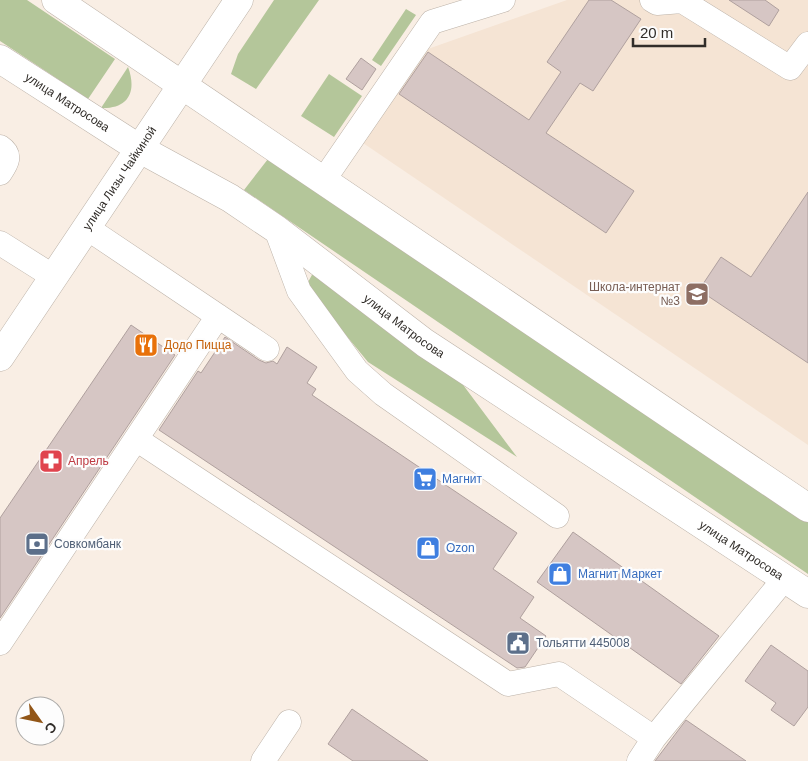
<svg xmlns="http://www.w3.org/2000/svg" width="808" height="761" font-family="Arial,sans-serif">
  <rect width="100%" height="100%" fill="#f9eee4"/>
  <path fill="#f5e4d4" d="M567,0H808V445L363,143L425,50Z"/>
  <path fill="#b4c69a" d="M0,0H27L115,59L88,99L0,41Z
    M274,0H319L256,89L231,74L238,54Z
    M406,9L416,15L381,66L372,60Z
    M128,67C137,91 129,109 101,108Z
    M329,74L362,96L334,137L301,116Z
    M268,159L808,520V574L244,190Z
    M313,273L446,362L517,457L368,362L312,294L307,284Z"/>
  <path fill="#d6c6c4" stroke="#afa09e" d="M589,0H611L641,19L593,91L580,83L546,133L634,191L606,233L399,94L428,52L529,120L561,72L547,62Z
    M729,0H765L779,10L769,26Z
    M361,58L376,69L362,90L346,79Z
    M808,192V363L699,290L721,257L751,277Z
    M131,325L175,355L0,618V518Z
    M225,337L259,360L266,363L273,361L277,364L287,347L317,367L307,383L316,389L312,395L517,533L493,569L534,597L520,618L546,636L525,667L517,668L159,430L198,371L201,373Z
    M573,532L719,636L681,684L537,582Z
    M771,645L808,671V707L794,726L771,710L776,703L745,681Z
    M352,709L428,761H353L328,744Z
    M686,720L746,761H655Z"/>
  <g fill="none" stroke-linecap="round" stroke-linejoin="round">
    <g stroke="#bcb2a8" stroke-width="25">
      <path id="minor" d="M652,0L657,3L682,1L790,68L808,44
        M0,147C12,155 7,163 0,173
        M323,181L432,22L503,0
        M87,228L267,349
        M276,229L299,291L357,371L383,394L557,516
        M0,243L54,277
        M136,439L508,684L559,674L654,738
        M0,643L218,316
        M263,761L289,722
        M639,761L654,738L785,578"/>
    </g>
    <g stroke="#bcb2a8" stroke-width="29">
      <g id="major">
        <path d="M56,0L808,508"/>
        <path id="s1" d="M0,59L140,149L230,198L276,229L425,343L808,594"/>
        <path id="s2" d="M0,357L239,0"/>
      </g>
    </g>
    <use href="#minor" stroke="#fff" stroke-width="24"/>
    <use href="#major" stroke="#fff" stroke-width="28"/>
  </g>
  <defs>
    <g id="school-square" transform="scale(1.25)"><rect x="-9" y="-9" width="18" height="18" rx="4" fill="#8d6e63" stroke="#fdfdfd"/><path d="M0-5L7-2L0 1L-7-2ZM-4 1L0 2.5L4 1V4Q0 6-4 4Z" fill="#fff"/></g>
    <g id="restaurant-square" transform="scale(1.25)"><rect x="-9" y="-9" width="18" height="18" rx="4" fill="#e8710a" stroke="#fdfdfd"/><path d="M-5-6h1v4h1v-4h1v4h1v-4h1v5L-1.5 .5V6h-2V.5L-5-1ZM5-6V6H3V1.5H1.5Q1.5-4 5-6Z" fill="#fff"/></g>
    <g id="pharmacy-square" transform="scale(1.25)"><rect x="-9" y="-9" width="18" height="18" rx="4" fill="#e0444e" stroke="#fdfdfd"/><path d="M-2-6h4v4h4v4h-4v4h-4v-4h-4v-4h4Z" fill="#fff"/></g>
    <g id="supermarket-square" transform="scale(1.25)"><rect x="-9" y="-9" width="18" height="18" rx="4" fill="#3f7fe0" stroke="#fdfdfd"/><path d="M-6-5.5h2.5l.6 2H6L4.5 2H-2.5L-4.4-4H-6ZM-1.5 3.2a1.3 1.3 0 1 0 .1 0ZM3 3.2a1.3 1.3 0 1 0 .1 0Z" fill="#fff"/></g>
    <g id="bank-square" transform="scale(1.25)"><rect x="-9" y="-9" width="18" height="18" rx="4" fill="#5c6f8a" stroke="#fdfdfd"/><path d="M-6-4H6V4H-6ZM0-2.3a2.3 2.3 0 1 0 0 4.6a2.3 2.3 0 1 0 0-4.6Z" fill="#fff"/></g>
    <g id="shop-square" transform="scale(1.25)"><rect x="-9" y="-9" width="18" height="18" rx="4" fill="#3f7fe0" stroke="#fdfdfd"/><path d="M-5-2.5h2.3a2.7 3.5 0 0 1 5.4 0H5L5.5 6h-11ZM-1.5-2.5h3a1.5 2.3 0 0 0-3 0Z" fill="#fff"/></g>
    <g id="civic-square" transform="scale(1.25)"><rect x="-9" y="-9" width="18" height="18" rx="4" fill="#5c6f8a" stroke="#fdfdfd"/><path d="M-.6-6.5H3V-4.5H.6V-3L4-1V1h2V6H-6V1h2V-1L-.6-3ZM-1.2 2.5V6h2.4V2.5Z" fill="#fff"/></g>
  </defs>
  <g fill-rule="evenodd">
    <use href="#school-square" x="697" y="294"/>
    <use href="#restaurant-square" x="146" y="345"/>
    <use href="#pharmacy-square" x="51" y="461"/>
    <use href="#supermarket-square" x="425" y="479"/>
    <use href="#bank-square" x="37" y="544"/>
    <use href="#shop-square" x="428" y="548"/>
    <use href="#shop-square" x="560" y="574"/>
    <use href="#civic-square" x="518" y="643"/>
  </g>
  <g text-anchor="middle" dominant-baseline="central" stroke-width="4.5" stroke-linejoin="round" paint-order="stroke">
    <g font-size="12" fill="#312d29" stroke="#fdfdfd">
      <text stroke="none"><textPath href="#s1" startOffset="80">улица Матросова</textPath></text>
      <text stroke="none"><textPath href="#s2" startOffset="215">улица Лизы Чайкиной</textPath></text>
      <text stroke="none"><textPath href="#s1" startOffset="485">улица Матросова</textPath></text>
      <text stroke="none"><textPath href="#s1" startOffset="890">улица Матросова</textPath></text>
    </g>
    <g font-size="12" fill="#785e54" stroke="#fdfdfd" text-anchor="end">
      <text x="680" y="287">Школа-интернат<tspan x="680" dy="14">№3</tspan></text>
    </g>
    <g font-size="12" fill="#c56008" stroke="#fdfdfd" text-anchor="start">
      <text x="164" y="345">Додо Пицца</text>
    </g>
    <g font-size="12" fill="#be3a42" stroke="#fdfdfd" text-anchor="start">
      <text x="68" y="461">Апрель</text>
    </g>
    <g font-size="12" fill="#366cbe" stroke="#fdfdfd" text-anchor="start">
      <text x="442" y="479">Магнит</text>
      <text x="446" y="548">Ozon</text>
      <text x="578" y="574">Магнит Маркет</text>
    </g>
    <g font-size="12" fill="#4e5e75" stroke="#fdfdfd" text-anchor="start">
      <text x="54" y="544">Совкомбанк</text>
      <text x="536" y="643">Тольятти 445008</text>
    </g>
  </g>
  <g transform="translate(40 721) rotate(123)"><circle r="24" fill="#fdfdfd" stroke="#abaaa8"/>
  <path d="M0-4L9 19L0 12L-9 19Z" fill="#925617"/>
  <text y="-8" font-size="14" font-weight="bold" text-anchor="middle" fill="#312d29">С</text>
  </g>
  <path d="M633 38v8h72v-8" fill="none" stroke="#312d29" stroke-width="2.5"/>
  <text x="640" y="38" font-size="15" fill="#312d29" stroke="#fdfdfd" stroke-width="4" paint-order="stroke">20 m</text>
</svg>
